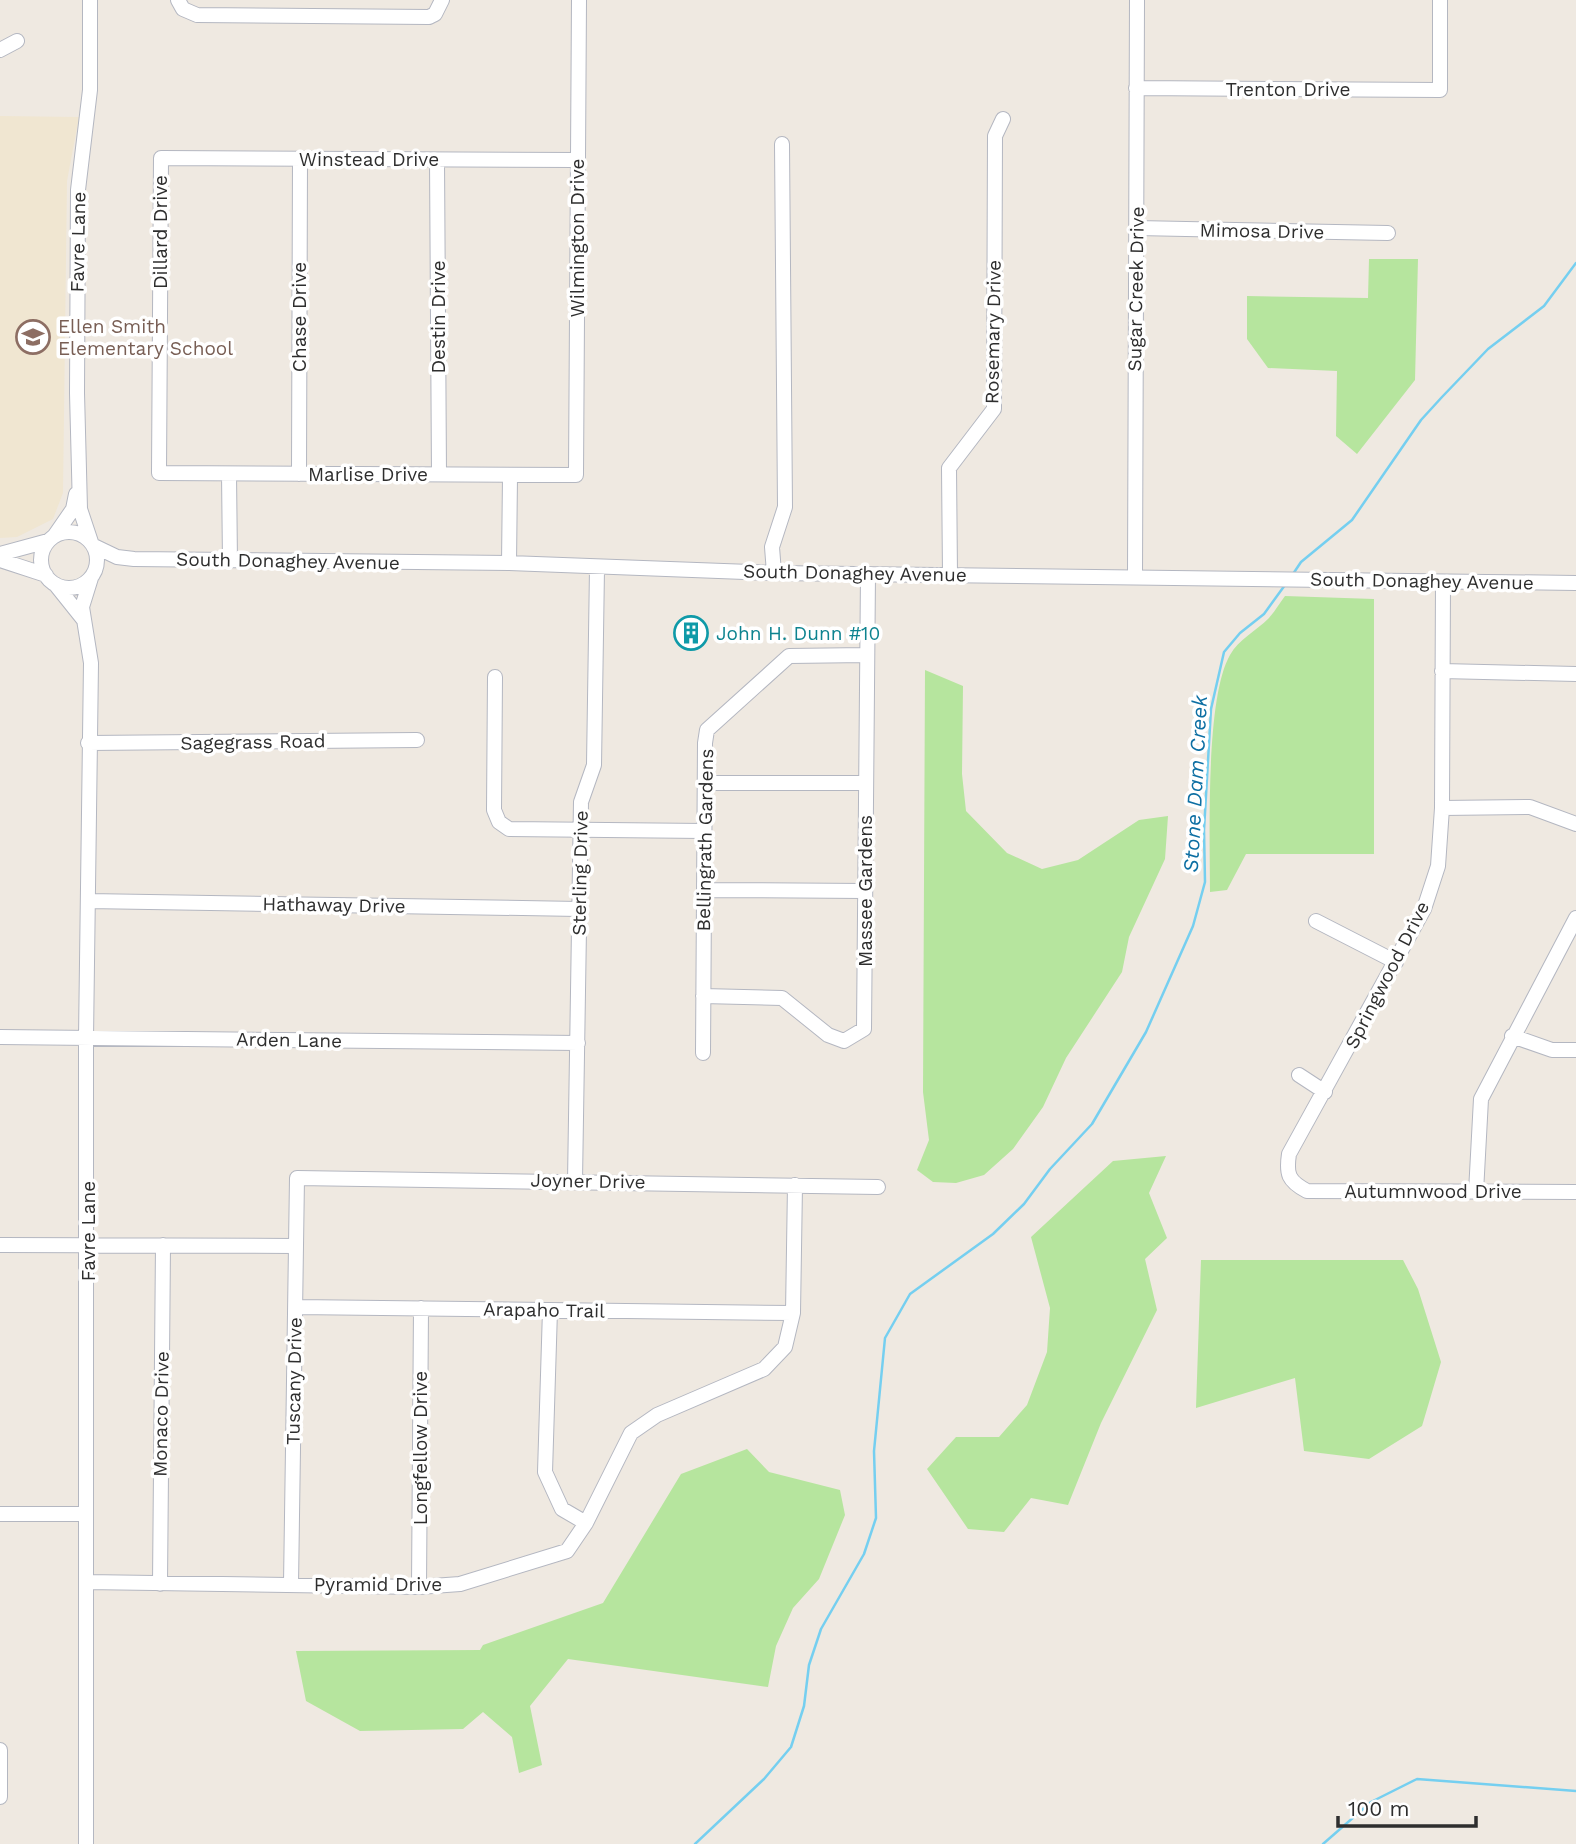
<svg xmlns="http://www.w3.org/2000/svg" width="1576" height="1844" font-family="'Work Sans',sans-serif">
  <rect width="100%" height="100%" fill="#efe9e1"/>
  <path fill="#f0e6d1" d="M0,116L79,117L67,181L63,493L53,519L17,537L0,538Z"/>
  <path fill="#b6e59e" d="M1369,259H1418L1415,380L1357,454L1336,436L1337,371L1268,368L1247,339V296L1368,298Z
    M1285,596L1374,599V854H1246L1227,890L1210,892C1210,839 1205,698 1230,655C1239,639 1256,631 1269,618C1275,611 1280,603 1285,596Z
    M925,670L963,686L962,774L966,811L1007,853L1042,869L1078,860L1139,820L1168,816L1165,859L1129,937L1122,972L1066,1058L1043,1107L1013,1149L984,1175L956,1183L933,1182L917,1170L929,1140L923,1092Z
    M1166,1156L1149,1193L1167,1238L1145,1259L1157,1310L1101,1423L1068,1505L1031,1498L1004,1532L968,1529L927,1469L956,1437H999L1027,1405L1047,1352L1050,1308L1031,1237L1113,1161Z
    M1201,1260H1403L1418,1289L1441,1362L1422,1426L1369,1459L1304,1451L1295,1378L1196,1408Z
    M747,1449L769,1472L840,1490L845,1515L819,1579L793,1608L776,1646L768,1687L568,1659L530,1706L542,1765L519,1773L512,1737L483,1712L463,1729L360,1731L306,1701L296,1651L480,1650L483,1645L603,1603L681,1474Z"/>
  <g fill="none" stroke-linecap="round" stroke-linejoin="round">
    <path stroke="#75cff0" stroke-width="2.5" d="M1293,574L1301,562L1352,520L1421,420L1442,397L1488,349L1544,306L1576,263
      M695,1844L764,1779L791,1747L804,1706L809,1665L821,1629L864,1554L876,1518L874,1451L885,1338L910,1294L993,1234L1024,1204L1050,1169L1092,1124L1146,1032L1193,926L1205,882L1204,830L1211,709L1224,652L1240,633L1264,614L1285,585
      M1323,1844L1371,1802L1417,1779L1576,1791"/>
    <g stroke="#b4b7c1" stroke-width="16">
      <path id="minor" d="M90,0V90L78,190L77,393L80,509L91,542
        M178,0L183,9L197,15L429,17L435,14L442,0
        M0,50L17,41
        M1136,88L1440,90V0
        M437,160L439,474
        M577,160L161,158L159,473L576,475L579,0
        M1137,228L1388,233
        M229,474L230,561
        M299,474L300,159
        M41 560a28 28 0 1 1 56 0a28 28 0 1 1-56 0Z
        M55,535L73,509L76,494
        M94,546L117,557L134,559L509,563L774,573L1576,583
        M0,554L48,541
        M0,560L46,575
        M509,563L510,477
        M774,573L772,547L785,507L782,144
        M950,574L949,468L994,409L995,136L1003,119
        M1135,577L1137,0
        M1443,583L1442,808L1438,866L1424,909L1289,1154C1286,1174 1288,1181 1307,1191L1576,1192
        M55,584L83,619
        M1442,671L1576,674
        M495,677L494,810L499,822L509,829L704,831
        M88,743L417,740
        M704,783H865
        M1442,808L1530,807L1576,824
        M704,890L865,891
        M88,901L579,909
        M1316,921L1396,962
        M703,996L782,998L828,1035L844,1041L864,1029L868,574
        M1512,1036L1552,1050H1576
        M0,1037L578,1043
        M703,1053L705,743L707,730L789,656L866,655
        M1299,1075L1325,1092
        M575,1181L581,802L594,765L597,569
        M1476,1192L1481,1099L1576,918
        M0,1245L295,1246
        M296,1307L793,1313
        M550,1310L545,1472L562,1509L586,1523
        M0,1514H85
        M86,1582L419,1587L460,1584L567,1551L586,1523L631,1433L657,1415L764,1369L785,1347L793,1313L795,1185
        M160,1584L163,1245
        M291,1584L297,1178L878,1187
        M419,1587L421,1308
        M0,1750V1797
        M86,1844V1038L91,663L82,607L91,578"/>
    </g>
    <use href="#minor" stroke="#fff" stroke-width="14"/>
  </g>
  <defs>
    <g id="school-ring" transform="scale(1.75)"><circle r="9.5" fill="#fff" stroke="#8d6e63" stroke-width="1.5"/><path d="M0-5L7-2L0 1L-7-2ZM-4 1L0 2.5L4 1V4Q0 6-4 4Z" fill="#8d6e63"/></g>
    <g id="building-ring" transform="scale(1.75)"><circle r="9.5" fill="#fff" stroke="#0f9aa8" stroke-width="1.5"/><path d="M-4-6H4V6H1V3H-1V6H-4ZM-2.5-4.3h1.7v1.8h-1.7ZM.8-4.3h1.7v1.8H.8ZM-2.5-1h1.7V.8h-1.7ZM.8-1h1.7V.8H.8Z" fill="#0f9aa8"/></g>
  </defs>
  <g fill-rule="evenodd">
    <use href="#school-ring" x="33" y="337"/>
    <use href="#building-ring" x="691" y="633"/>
  </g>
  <g text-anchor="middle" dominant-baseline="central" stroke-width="7" stroke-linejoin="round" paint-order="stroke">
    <g font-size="19" fill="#2e2e2e" stroke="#fff">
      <text x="1288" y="89">Trenton Drive</text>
      <text x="369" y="159">Winstead Drive</text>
      <text transform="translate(1262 231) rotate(1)">Mimosa Drive</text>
      <text transform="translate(160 232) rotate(-90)">Dillard Drive</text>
      <text transform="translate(577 238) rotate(-90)">Wilmington Drive</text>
      <text transform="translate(78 242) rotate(-89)">Favre Lane</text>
      <text transform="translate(1136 289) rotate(-89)">Sugar Creek Drive</text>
      <text transform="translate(299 317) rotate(-90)">Chase Drive</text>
      <text transform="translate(438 317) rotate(-90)">Destin Drive</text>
      <text transform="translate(993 332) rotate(-89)">Rosemary Drive</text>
      <text x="368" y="474">Marlise Drive</text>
      <text transform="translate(288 561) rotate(1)">South Donaghey Avenue</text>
      <text transform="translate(855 573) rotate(1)">South Donaghey Avenue</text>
      <text transform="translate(1422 581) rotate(1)">South Donaghey Avenue</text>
      <text transform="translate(253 742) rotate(-1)">Sagegrass Road</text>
      <text transform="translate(705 840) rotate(-89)">Bellingrath Gardens</text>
      <text transform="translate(580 873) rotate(-89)">Sterling Drive</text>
      <text transform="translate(865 891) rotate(-90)">Massee Gardens</text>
      <text transform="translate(334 905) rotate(1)">Hathaway Drive</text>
      <text transform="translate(1387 975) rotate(-63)">Springwood Drive</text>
      <text transform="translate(289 1040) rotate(1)">Arden Lane</text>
      <text transform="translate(588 1181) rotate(1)">Joyner Drive</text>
      <text x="1433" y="1191">Autumnwood Drive</text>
      <text transform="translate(88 1231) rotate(-90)">Favre Lane</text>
      <text transform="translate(544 1310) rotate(1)">Arapaho Trail</text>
      <text transform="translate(294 1381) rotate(-89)">Tuscany Drive</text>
      <text transform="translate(161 1414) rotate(-89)">Monaco Drive</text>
      <text transform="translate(420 1448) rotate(-90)">Longfellow Drive</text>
      <text x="378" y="1584">Pyramid Drive</text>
    </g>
    <g font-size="19" fill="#785e54" stroke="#fff" text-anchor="start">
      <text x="58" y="326">Ellen Smith<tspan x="58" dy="22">Elementary School</tspan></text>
    </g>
    <g font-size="19" fill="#0d838f" stroke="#fff" text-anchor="start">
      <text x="716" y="633">John H. Dunn #10</text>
    </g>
    <g font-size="21" font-style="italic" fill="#0d6fa3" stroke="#fff">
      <text transform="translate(1195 784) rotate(-87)">Stone Dam Creek</text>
    </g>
  </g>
  <path d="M1338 1816v10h138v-10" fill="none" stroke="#2e2e2e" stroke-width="3.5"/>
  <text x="1348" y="1816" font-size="21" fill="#2e2e2e" stroke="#ffffff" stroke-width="5" paint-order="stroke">100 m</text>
</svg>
